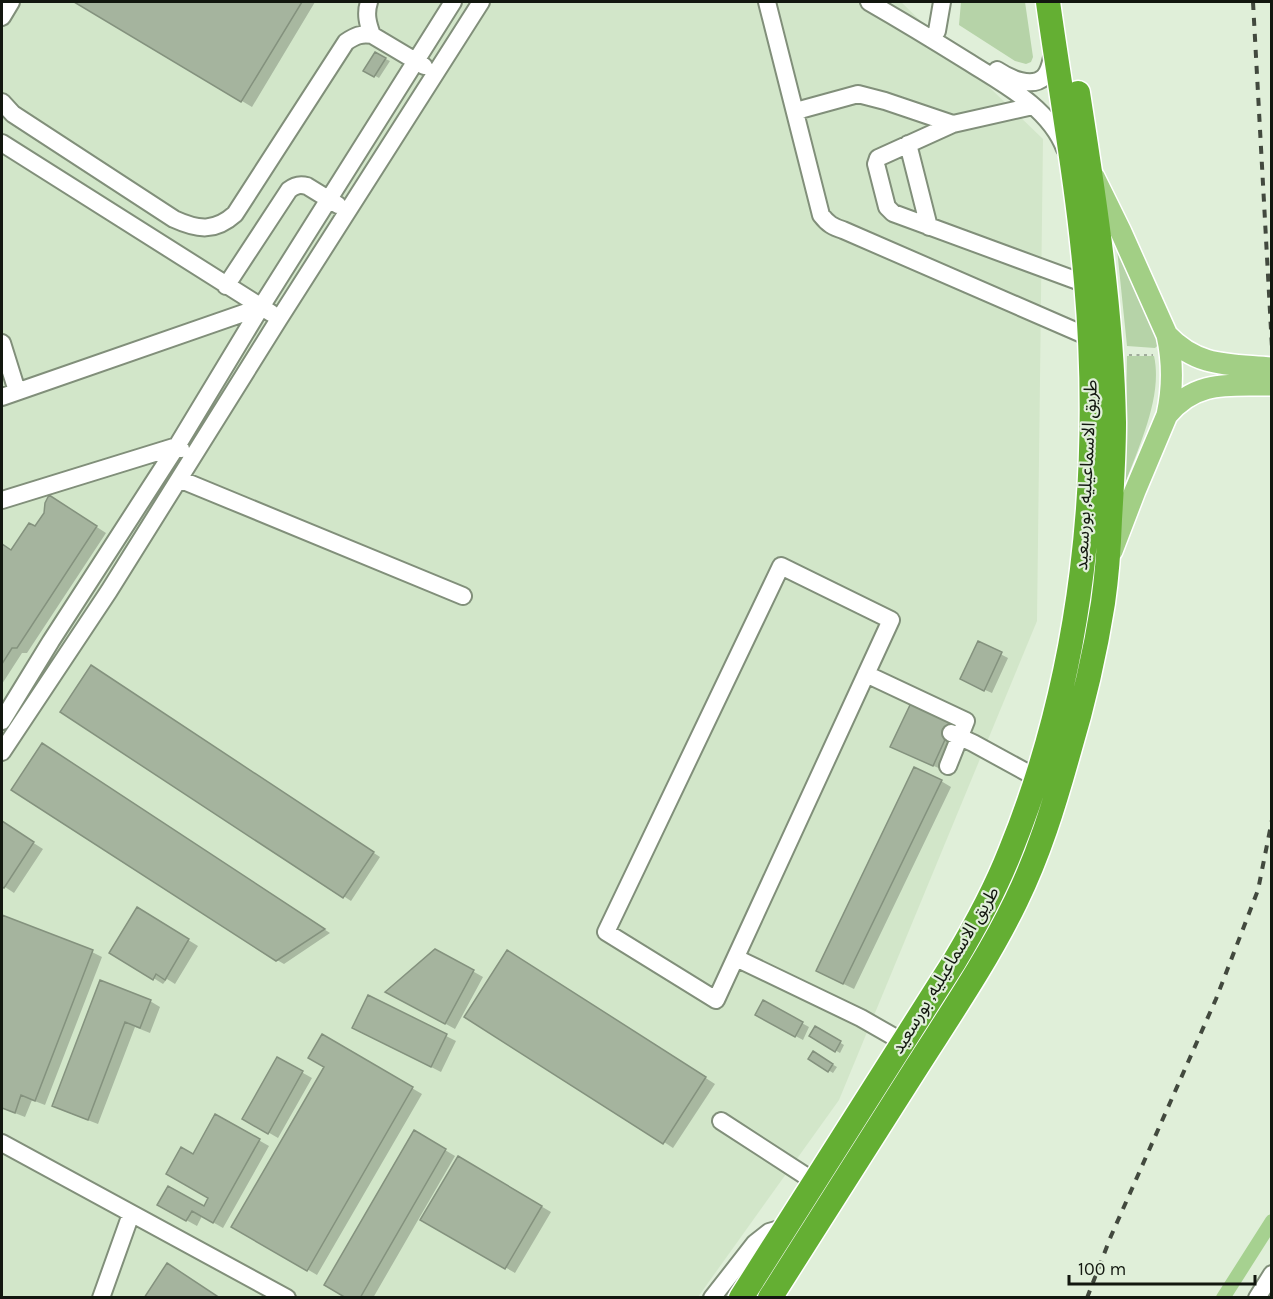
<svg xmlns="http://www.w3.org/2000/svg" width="1273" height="1299" font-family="Karla,'Noto Sans Arabic',sans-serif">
  <rect width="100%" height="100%" fill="#e0efd9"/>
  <path fill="#d2e6c9" d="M2,2H901L1043,139L1037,621L839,1100L698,1297L2,1298Z"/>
  <path fill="#b6d3a8" d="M961,2H1025L1033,57L1031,62L1026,64L1015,61L959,25Z
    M1119,247L1156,337L1158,345L1155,348L1127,346L1117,249Z
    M1127,356H1154C1163,396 1139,446 1125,484Z"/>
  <path fill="#0003" d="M77,2H315L252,107Z
    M375,54L390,61L379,78L365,70Z
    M60,503L106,533L27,653H22L2,684V545L12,552Z
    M979,643L1008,658L992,693L969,683Z
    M98,671L380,857L351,901L62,711Z
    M952,724L962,729L943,770L902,752Z
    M49,749L330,933L284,964L277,960Z
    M941,781L951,787L854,989L827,976Z
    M2,823L43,849L14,893L2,885Z
    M138,909L198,946L175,984L167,979L163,984L112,952Z
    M2,917L92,952L102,957L45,1105L32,1100L25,1117L2,1108Z
    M435,950L483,977L455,1029L388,992Z
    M517,957L715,1084L673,1148L664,1142Z
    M101,982L150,1001L160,1007L150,1033L135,1027L98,1124L64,1111L54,1105Z
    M369,997L456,1041L441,1072L364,1033Z
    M764,1002L809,1027L803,1040L757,1015Z
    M816,1028L844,1045L840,1053L811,1036Z
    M323,1036L422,1094L317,1275L234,1226L326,1067Z
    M813,1053L837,1067L833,1073L810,1059Z
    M278,1059L312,1078L278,1138L244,1118Z
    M216,1116L269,1146L223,1228L202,1216L197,1226L159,1205L204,1208L210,1197L194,1156Z
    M415,1132L455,1156L373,1298H349Z
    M459,1158L551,1212L515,1273L423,1219Z"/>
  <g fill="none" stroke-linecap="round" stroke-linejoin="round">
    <path stroke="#a6d190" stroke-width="14" d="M1223,1298L1272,1221"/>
  </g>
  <path fill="#a5b49e" stroke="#84927e" stroke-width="1.5" d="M74,2H302L241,102Z
    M375,52L386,58L374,77L363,71Z
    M49,495L97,526L17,648H12L2,664V544L11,550L29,523L35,526L44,513L45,503Z
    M978,641L1002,652L984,691L960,679Z
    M91,665L374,852L343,898L60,712Z
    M911,703L953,722L933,766L890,747Z
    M42,743L325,929L276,961L11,790Z
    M914,767L942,780L843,984L816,971Z
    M2,821L34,842L4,888L2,887Z
    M137,907L189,939L165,980L156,974L153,980L109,953Z
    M2,915L93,950L35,1101L21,1095L15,1113L2,1108Z
    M435,949L474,970L445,1024L385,992Z
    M507,950L706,1077L663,1144L464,1017Z
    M100,980L151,1000L140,1028L125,1022L88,1120L52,1106Z
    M368,995L447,1034L431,1067L352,1028Z
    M763,1000L803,1022L795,1037L755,1015Z
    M815,1026L841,1041L835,1052L809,1036Z
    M322,1034L413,1087L307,1271L231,1227L324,1067L308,1058Z
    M813,1051L833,1064L828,1072L808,1059Z
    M277,1057L303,1071L268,1134L242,1119Z
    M215,1114L260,1139L213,1223L192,1211L186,1221L157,1205L168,1186L204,1206L208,1198L166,1174L181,1147L193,1154Z
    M414,1130L446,1149L360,1298H346L324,1285Z
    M458,1156L542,1206L505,1269L420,1220Z
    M167,1263L220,1298H144Z"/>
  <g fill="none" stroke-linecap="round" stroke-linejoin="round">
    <g stroke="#818f7a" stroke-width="20">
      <path id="minor" d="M369,2C365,14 368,24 372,35
        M767,2L821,215C828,224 833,227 843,230L1089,337
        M869,2C902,21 935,41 967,61C1003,84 1049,107 1065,149
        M2,17L11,2
        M932,39L937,31L942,2
        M997,70C1009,78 1032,89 1044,77C1050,71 1051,61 1053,53
        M2,102L13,114L174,219C198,230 215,232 235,214L346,42C355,36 361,33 372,35L424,66
        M796,111L858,94L885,101L953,124L1033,106
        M953,124L878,158L876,164L887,207L893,213L1086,284
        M2,143L271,313
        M908,144L929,227
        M226,286L289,190C295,185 300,184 307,186L338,205
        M2,343L17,391
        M2,397L261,307
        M179,479L463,596
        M2,500L177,446L181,449
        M781,566L891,620L716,1000L606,932Z
        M866,674L966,721L948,766
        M2,721L51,641L177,446L261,307L453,2
        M951,733L973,743L1037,778
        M2,752L109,591L279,319L481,2
        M736,958L861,1018L903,1042
        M721,1121L815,1182
        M2,1143L287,1298
        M101,1298L131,1214
        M712,1298L755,1243L769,1232L786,1227
        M1257,1298L1272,1274"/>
    </g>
    <g stroke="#fff" stroke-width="24">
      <path id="major" d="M1094,177L1121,232L1167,335C1198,368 1230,364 1272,368
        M1167,335C1173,362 1173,388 1167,415
        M1112,551L1135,491L1167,415C1197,379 1229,386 1272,385"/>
    </g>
    <g stroke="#fff" stroke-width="27">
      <path id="highway" d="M741,1298L954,962C975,927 995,890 1010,852C1083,673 1103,473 1086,282C1078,188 1061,95 1048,2
        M770,1298C819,1221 867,1144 916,1068C951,1013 988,959 1016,901C1039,854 1054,805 1068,755C1083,705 1095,654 1103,603C1107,575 1109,547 1110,519C1112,487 1114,454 1114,422C1112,312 1095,202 1078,93"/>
    </g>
    <path stroke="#a0ac9b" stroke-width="2" stroke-dasharray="3 4.5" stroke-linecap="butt" d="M1129,355H1153"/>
    <use href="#minor" stroke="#fff" stroke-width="16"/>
    <use href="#major" stroke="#a2cf85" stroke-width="21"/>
    <use href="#highway" stroke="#64af33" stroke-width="24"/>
    <path stroke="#42493e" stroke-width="4" stroke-dasharray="8 8" stroke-linecap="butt" d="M1253,2L1272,348
      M1087,1298L1111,1236L1216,999L1258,890L1272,820"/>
  </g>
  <g text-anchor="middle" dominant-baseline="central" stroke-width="4.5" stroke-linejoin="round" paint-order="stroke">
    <g font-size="18" fill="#12170f" stroke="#e0efd9">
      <text transform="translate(1086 475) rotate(-87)">طريق الاسماعيليه, بورسعيد</text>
      <text transform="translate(945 970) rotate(-59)">طريق الاسماعيليه, بورسعيد</text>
    </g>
  </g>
  <rect width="1273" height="1299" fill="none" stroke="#12170f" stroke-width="6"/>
  <path d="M1069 1275v9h186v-9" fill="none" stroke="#12170f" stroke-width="3"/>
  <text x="1078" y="1275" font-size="18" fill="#12170f" stroke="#e0efd9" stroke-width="4.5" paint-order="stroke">100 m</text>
</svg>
